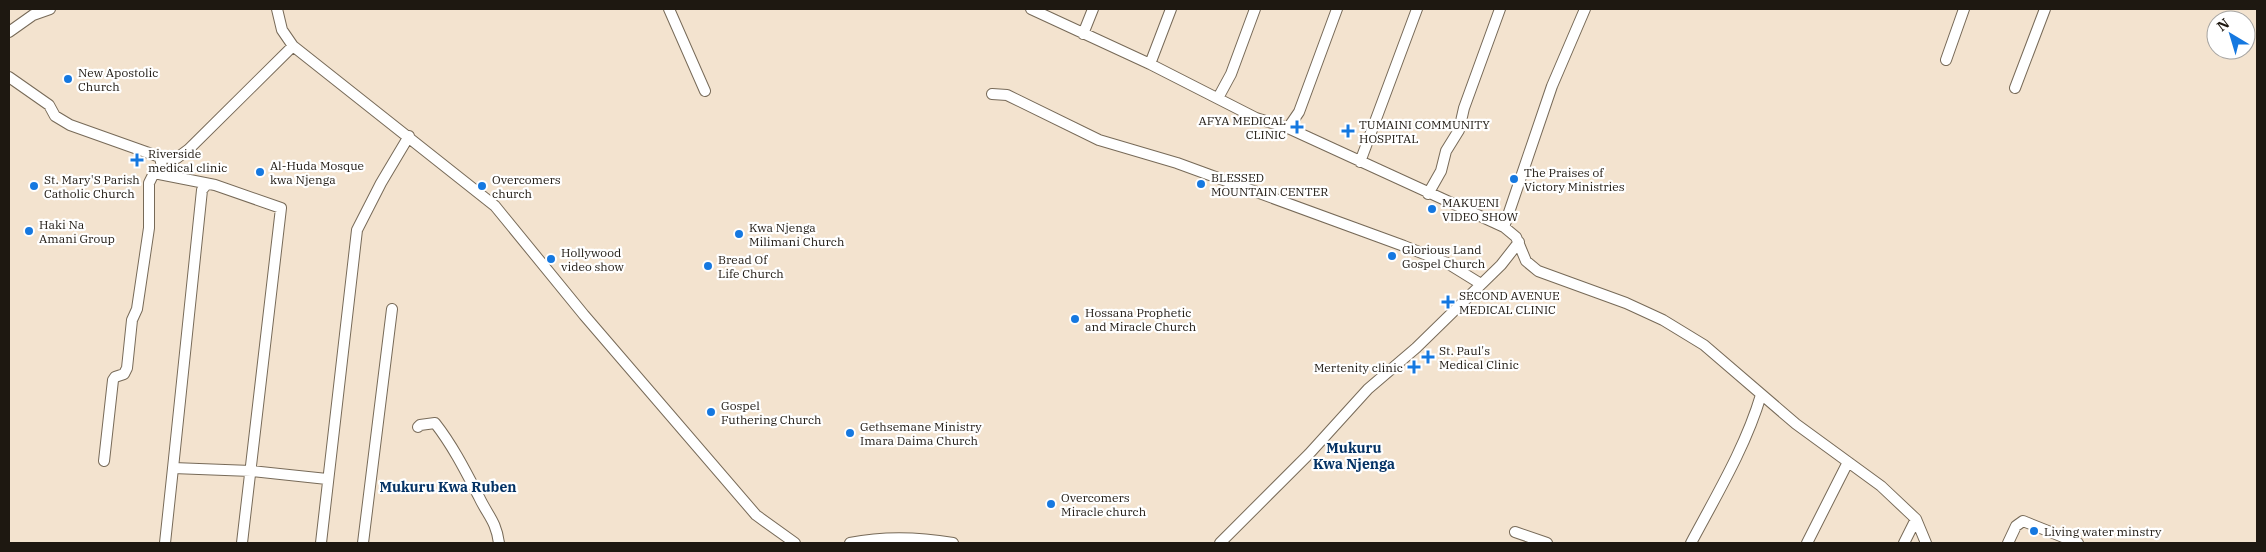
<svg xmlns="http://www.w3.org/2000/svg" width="2266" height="552" font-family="'IBM Plex Serif',serif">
  <rect width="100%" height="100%" fill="#f3e3cf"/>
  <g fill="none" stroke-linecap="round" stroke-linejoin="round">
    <g stroke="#776a58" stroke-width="12">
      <path id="street" d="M277,9L282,30L293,46L495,206L584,315L756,515L795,543
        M669,9L705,91
        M1031,9L1150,64L1256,118L1288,128L1504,227L1516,237L1526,261L1538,271L1626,303L1663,320L1704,345L1796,424L1881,486L1916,519L1926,543
        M9,32L33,15L50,9
        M1083,34L1093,9
        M1946,60L1964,9
        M1150,64L1171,9
        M9,77L49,105L55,116L70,125L160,157L177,158L189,149L293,46
        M2015,88L2045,9
        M992,94L1007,95L1099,140L1177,163L1404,246L1447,263L1481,284
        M1218,98L1231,74L1255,9
        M1288,128L1299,112L1337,9
        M1360,162L1417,9
        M154,173L215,185L281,208L242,543
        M207,184L202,190L173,468L251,471L327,479
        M1428,194L1441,171L1446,151L1459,130L1464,108L1500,9
        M1504,227L1552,86L1585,9
        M418,427L420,425L435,423C453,446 466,472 479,497C488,516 496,521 499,543
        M104,461L113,380L115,377L124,374L127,368L132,320L137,309L149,228V183L154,173L162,167L160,157
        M1515,532L1547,543
        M165,543L173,468
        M321,543L357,230L381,183L409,136
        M363,543L392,309
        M850,543C884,536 918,537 953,543
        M1220,543L1309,454L1368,389L1416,348L1501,265L1519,242
        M1691,543C1716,496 1746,446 1761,395
        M1807,543L1848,462
        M1904,543L1916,519
        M2008,543L2016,526L2023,521L2078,543"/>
    </g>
    <use href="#street" stroke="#fff" stroke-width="10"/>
  </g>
  <g fill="#1578e0" stroke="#fff" stroke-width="2">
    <circle cx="68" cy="79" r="5"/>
    <path d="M1294.5 119.5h5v5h5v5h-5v5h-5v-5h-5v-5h5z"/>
    <path d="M1345.5 123.5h5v5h5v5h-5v5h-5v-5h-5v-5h5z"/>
    <path d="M134.5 152.5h5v5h5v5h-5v5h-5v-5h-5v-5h5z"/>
    <circle cx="260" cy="172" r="5"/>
    <circle cx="1514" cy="179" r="5"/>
    <circle cx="1201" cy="184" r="5"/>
    <circle cx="34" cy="186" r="5"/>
    <circle cx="482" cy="186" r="5"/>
    <circle cx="1432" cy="209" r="5"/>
    <circle cx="29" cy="231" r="5"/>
    <circle cx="739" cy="234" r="5"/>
    <circle cx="1392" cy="256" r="5"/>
    <circle cx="551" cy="259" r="5"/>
    <circle cx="708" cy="266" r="5"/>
    <path d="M1445.5 294.5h5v5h5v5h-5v5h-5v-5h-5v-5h5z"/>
    <circle cx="1075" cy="319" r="5"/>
    <path d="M1425.5 349.5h5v5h5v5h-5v5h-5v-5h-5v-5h5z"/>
    <path d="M1411.5 359.5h5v5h5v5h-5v5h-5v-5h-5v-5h5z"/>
    <circle cx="711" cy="412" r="5"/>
    <circle cx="850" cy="433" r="5"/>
    <circle cx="1051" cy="504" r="5"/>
    <circle cx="2034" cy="531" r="5"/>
  </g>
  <g text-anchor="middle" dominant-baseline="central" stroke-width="4.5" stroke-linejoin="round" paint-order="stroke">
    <g font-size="12" fill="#1e1811" stroke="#fff" text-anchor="start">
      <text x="78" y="72">New Apostolic<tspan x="78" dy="14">Church</tspan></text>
      <text x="1286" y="120" text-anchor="end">AFYA MEDICAL<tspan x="1286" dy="14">CLINIC</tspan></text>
      <text x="1359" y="124">TUMAINI COMMUNITY<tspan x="1359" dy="14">HOSPITAL</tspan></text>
      <text x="148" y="153">Riverside<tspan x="148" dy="14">medical clinic</tspan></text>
      <text x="270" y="165">Al-Huda Mosque<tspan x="270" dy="14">kwa Njenga</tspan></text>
      <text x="1524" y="172">The Praises of<tspan x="1524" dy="14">Victory Ministries</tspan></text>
      <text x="1211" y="177">BLESSED<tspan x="1211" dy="14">MOUNTAIN CENTER</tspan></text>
      <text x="44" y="179">St. Mary'S Parish<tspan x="44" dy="14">Catholic Church</tspan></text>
      <text x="492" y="179">Overcomers<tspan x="492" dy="14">church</tspan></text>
      <text x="1442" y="202">MAKUENI<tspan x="1442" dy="14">VIDEO SHOW</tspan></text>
      <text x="39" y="224">Haki Na<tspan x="39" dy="14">Amani Group</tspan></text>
      <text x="749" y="227">Kwa Njenga<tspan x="749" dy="14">Milimani Church</tspan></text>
      <text x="1402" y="249">Glorious Land<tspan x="1402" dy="14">Gospel Church</tspan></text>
      <text x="561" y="252">Hollywood<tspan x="561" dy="14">video show</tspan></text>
      <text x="718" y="259">Bread Of<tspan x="718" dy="14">Life Church</tspan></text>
      <text x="1459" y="295">SECOND AVENUE<tspan x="1459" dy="14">MEDICAL CLINIC</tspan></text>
      <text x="1085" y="312">Hossana Prophetic<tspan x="1085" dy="14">and Miracle Church</tspan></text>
      <text x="1439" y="350">St. Paul's<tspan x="1439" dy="14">Medical Clinic</tspan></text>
      <text x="1403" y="367" text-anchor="end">Mertenity clinic</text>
      <text x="721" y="405">Gospel<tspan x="721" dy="14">Futhering Church</tspan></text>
      <text x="860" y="426">Gethsemane Ministry<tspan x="860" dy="14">Imara Daima Church</tspan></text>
      <text x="1061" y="497">Overcomers<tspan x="1061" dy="14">Miracle church</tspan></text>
      <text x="2044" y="531">Living water minstry</text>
    </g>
    <g font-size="14" font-weight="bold" fill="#043264" stroke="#fff">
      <text x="1354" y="448">Mukuru<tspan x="1354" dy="16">Kwa Njenga</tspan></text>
      <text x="448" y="487">Mukuru Kwa Ruben</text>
    </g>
  </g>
  <rect width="2266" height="552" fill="none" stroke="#1e1811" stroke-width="20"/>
  <g transform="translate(2231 35) rotate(322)"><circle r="24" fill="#ffffff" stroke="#a5a3a0"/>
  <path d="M0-4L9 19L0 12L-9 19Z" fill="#1578e0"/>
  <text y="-8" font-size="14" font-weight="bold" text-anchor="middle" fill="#1e1811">N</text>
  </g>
</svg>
